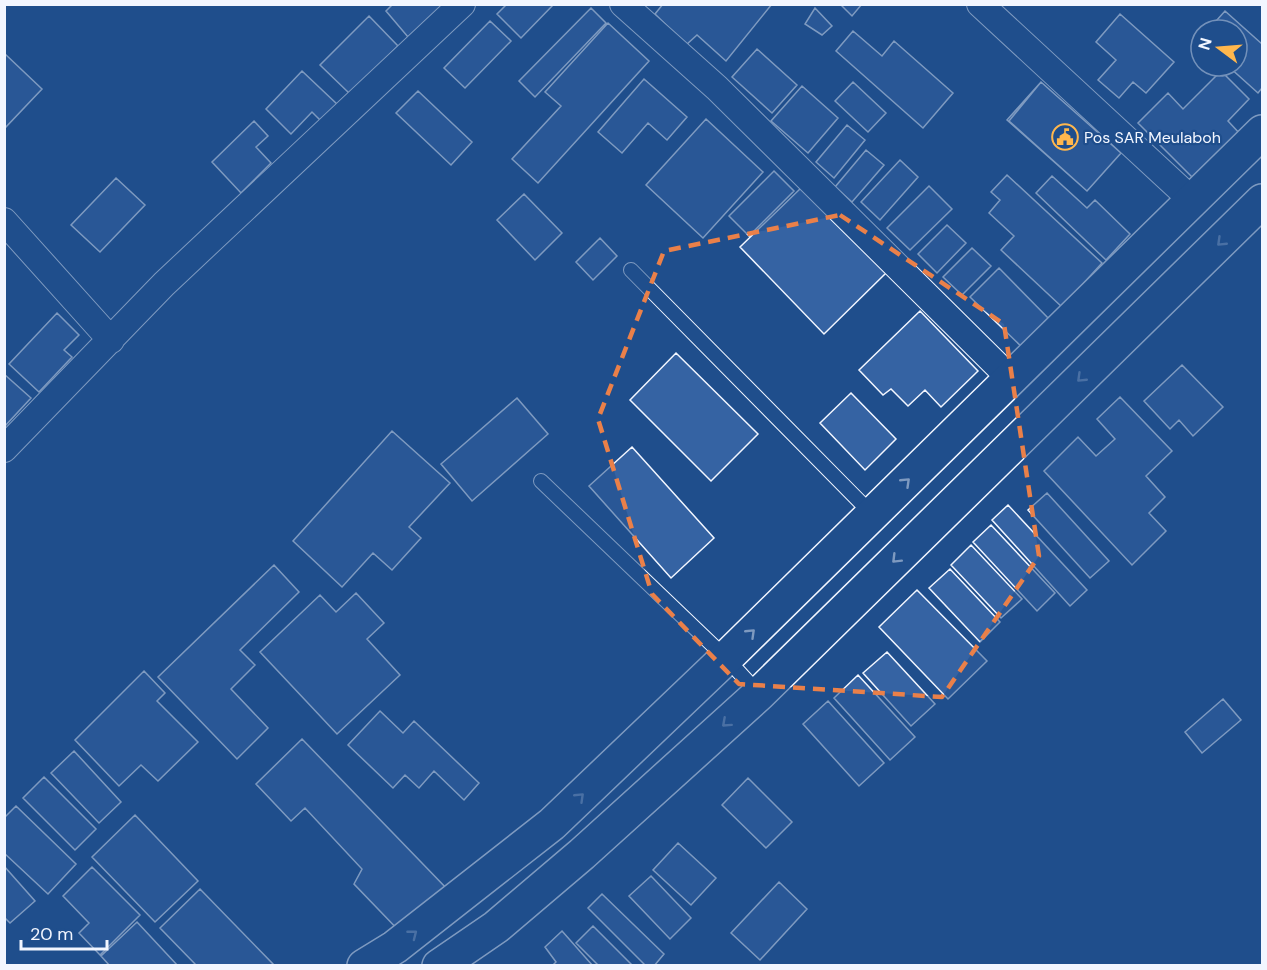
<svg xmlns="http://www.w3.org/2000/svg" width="1267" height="970" font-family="'DM Sans',sans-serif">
  <rect width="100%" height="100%" fill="#1f4e8c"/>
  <path fill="#3563a3" stroke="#f2f6ff" stroke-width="1.5" d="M393,4H445L408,37L386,11Z
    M507,4H554L521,38L497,14Z
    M663,4H772L726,61L697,35L686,45L655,14Z
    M840,4H862L852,16Z
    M591,8L606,23L535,97L519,81Z
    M815,8L832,26L822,35L805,24Z
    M1225,11L1262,44V88L1258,93L1228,66H1237V30H1208Z
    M1120,14L1174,62L1146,93L1133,82L1119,98L1098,80L1116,60L1096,42Z
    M369,16L398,46L350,94L320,65Z
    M490,21L511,41L465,88L444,68Z
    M608,23L649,61L538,183L512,159L561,106L545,92Z
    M853,31L882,56L894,41L953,93L923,128L836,51Z
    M757,49L797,85L772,113L732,77Z
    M4,53L42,89L4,129Z
    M302,71L338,105L322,122L312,112L291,134L266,109Z
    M1221,71L1249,99L1228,121L1241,135L1196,181L1138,123L1168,93L1183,109Z
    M644,79L687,117L667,140L648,123L622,153L598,132Z
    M853,82L886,113L868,132L835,101Z
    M1041,82L1121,153L1087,191L1009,121Z
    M1041,82L1121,153L1087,191L1007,120Z
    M802,86L838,118L808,153L771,121Z
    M418,91L472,142L451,165L396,113Z
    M706,119L763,172L703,238L646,185Z
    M254,121L268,136L256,147L271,163L241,193L212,162Z
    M847,125L865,140L834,178L816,162Z
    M866,150L884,165L852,202L835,187Z
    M900,160L918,177L880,220L861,202Z
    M774,171L794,191L749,236L729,216Z
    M1007,175L1102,263L1062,307L1001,250L1014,236L989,213L1000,200L991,192Z
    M1052,176L1087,208L1095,200L1130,234L1106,260L1036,193Z
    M116,178L145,205L100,252L71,225Z
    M929,186L952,209L910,250L887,228Z
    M802,187L886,273L824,334L740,247Z
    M524,194L562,233L535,260L497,220Z
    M947,225L966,243L937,273L918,254Z
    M600,238L617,256L593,280L576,262Z
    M972,248L991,266L962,295L943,277Z
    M999,268L1053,323L1027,352L970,297Z
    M920,311L978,371L941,407L925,390L908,406L891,389L883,395L859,370Z
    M57,313L79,335L64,350L72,357L39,392L9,364Z
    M676,353L758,434L711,481L630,400Z
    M1182,365L1223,407L1193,436L1179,420L1170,429L1144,401Z
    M4,374L31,398L4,427Z
    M851,393L896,439L865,470L820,423Z
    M1120,397L1172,451L1146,476L1165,497L1149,513L1166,531L1132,565L1044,471L1078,437L1096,456L1115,439L1097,419Z
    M517,398L548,434L472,501L441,464Z
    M392,431L450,483L409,527L421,538L392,570L373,553L342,587L293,541Z
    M632,447L714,538L671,578L589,486Z
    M1047,493L1109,561L1090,578L1028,510Z
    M1008,505L1087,590L1070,606L992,520Z
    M991,525L1055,593L1037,611L973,542Z
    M971,545L1022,599L1001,618L951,565Z
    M274,565L299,592L240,650L255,665L231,689L268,728L237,759L158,677Z
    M950,569L1000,622L980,642L929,588Z
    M917,590L987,661L948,699L879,627Z
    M356,593L384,623L367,639L400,675L337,734L260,652L320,595L336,612Z
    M887,652L935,704L911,726L863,673Z
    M144,671L165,693L157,701L198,742L158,781L141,765L119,786L75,740Z
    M858,675L915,737L890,760L834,698Z
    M1223,699L1241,720L1202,753L1185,732Z
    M828,701L884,763L859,786L803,724Z
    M380,711L403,733L414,721L479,783L464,800L434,771L419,788L405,775L393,788L348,745Z
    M302,739L450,892L404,936L354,884L362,869L305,808L291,821L256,784Z
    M74,751L121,802L99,823L51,773Z
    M44,777L96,829L75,850L23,798Z
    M748,778L792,822L766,848L722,805Z
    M16,806L76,864L48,894L4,853V818Z
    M135,815L198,881L155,922L92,857Z
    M678,843L716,878L691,905L653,870Z
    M4,866L35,901L10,923L4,917Z
    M92,867L140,915L100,955L79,933L89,923L63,896Z
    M651,876L691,918L670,939L629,896Z
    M779,882L807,909L760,960L731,933Z
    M200,889L273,964L272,966H197L160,928Z
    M602,894L664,954L654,966H646L588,908Z
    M137,922L178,966H110L101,956Z
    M593,926L633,966H599L576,943Z
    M562,931L593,966H552L556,962L545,947Z"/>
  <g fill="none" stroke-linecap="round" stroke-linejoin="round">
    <g stroke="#f2f6ff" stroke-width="16">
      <path id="service" d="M631,270L872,514
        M541,481L726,658L759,694"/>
    </g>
    <g stroke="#f2f6ff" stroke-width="28">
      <path id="minor" d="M623,4L717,88L1011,379
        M980,4L1193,201
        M4,221L111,340
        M4,449L164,284L462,4"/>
    </g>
    <g stroke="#f2f6ff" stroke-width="36">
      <path id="trunk" d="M364,966L395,947L552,824L726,658L1262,132
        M439,966L496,927L582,854L759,694L1262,201"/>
    </g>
    <use href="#service" stroke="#1f4e8c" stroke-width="14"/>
    <use href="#minor" stroke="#1f4e8c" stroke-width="26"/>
    <use href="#trunk" stroke="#1f4e8c" stroke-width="33"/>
  </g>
  <defs><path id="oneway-chevron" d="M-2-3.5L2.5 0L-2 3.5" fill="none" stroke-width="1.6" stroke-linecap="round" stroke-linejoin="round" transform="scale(1.5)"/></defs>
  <g stroke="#7e9ac0">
    <use href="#oneway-chevron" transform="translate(1221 242) rotate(136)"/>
    <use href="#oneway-chevron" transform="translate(1081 378) rotate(136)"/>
    <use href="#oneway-chevron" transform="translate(906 482) rotate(-44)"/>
    <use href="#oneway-chevron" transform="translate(896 559) rotate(135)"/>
    <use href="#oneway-chevron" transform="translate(751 633) rotate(-44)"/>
    <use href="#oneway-chevron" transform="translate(726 723) rotate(138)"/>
    <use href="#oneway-chevron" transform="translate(580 797) rotate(-44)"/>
    <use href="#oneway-chevron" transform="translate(413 934) rotate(-38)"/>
  </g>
  <path d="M0 0H1267V970H0ZM840,215L1004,324L1039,556L942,697L739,684L652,594L598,419L664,251Z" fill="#1f4e8c" fill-opacity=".55" fill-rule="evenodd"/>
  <path fill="none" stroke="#ea8049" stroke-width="4.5" stroke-dasharray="12 8" stroke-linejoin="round" d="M840,215L1004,324L1039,556L942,697L739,684L652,594L598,419L664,251Z"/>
  <defs>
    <g id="civic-ring" transform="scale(1.35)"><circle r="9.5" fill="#1f4e8c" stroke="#ffb74d" stroke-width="1.5"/><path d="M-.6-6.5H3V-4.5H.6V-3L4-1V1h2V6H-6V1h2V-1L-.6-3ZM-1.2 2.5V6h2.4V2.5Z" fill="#ffb74d"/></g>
  </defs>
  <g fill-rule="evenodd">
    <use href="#civic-ring" x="1065" y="137"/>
  </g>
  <g text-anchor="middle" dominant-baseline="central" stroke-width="4.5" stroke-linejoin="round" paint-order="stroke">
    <g font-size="16" fill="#f2f6ff" stroke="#1f4e8c" text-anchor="start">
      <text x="1084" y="137">Pos SAR Meulaboh</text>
    </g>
  </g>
  <rect width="1267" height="970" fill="none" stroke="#f2f6ff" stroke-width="12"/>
  <g transform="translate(1219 48) rotate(286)"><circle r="28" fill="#1f4e8c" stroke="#7391ba" stroke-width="1.5"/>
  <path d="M0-4.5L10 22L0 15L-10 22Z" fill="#ffb74d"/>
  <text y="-9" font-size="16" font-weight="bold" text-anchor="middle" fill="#f2f6ff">N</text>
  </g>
  <path d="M21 940v9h86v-9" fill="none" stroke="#f2f6ff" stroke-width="3"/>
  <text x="30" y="940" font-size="18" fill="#f2f6ff" stroke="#1f4e8c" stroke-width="4.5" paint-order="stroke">20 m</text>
</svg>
